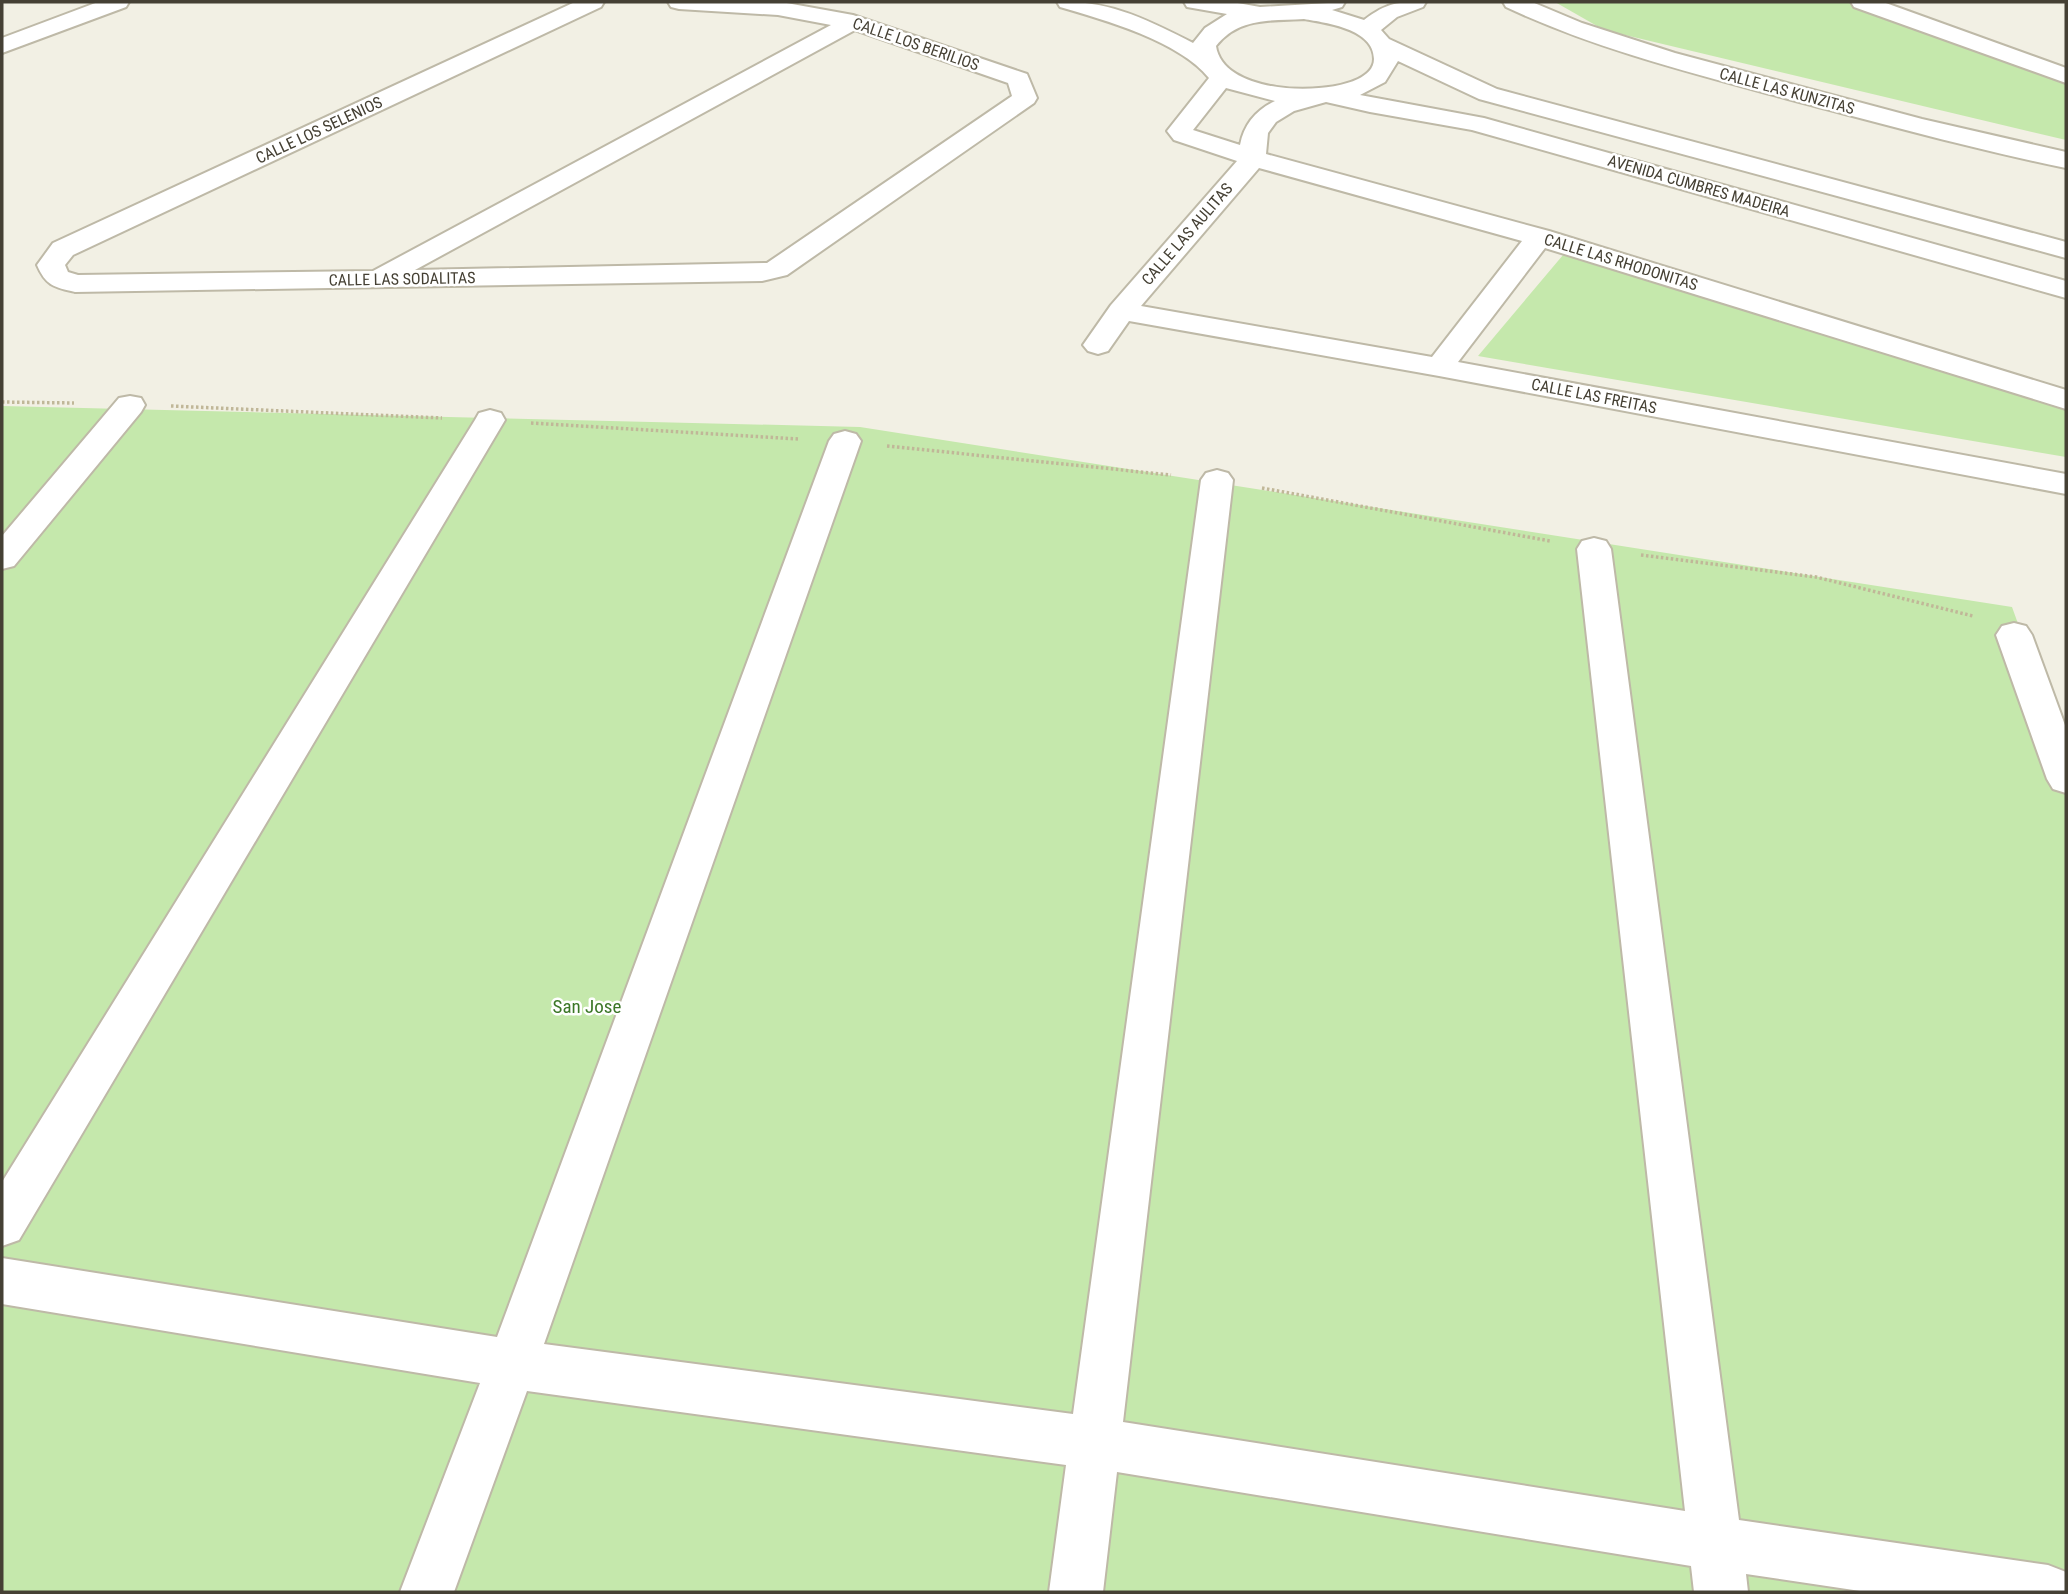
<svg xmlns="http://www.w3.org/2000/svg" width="2068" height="1594" font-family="'Roboto Condensed',sans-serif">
  <rect width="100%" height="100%" fill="#f2f0e4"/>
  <path fill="#c5e8ac" d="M1555,2H1852L2066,78V140L1604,30Z
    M1563,255L2066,410V457L1478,356Z
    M2,406L860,427L2012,607L2066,757V1592H2Z"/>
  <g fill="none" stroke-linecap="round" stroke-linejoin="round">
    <g stroke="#beb9a7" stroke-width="4">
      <path id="minor" d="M98,2H129L126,7L2,53V38Z
        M575,2H604L601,7L73,255L65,265L68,272L78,275L373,271L831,25L778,15L679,9L671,7L668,2H781L853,15L1027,74L1037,98L1034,103L787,275L762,281L75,292C54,287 46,286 37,265L53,243ZM855,30L1008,83L1012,96L767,263L415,270Z
        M1057,2C1109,0 1148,20 1193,43L1205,28L1227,14L1187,7L1184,2H1232L1260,7L1345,2L1342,7L1332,10L1364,20C1388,2 1397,2 1426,2L1423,7L1397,17L1381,30L1389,39L1497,89L2066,242V258L1479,99L1398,61L1385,82L1360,95L1484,118L2066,281V298L1472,130L1370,112L1326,102L1294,111L1276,122L1268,133L1266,154L1549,231L2066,390V409L1545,248L1458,362L2066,474V494L1439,376L1129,321L1108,351L1098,354L1088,351L1083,345L1111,305L1237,161L1174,140L1167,131L1209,78C1179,41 1105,20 1060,7ZM1304,19C1327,23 1374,29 1374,59C1374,69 1366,75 1358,79C1323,96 1223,94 1216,46C1239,17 1271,21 1304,19ZM1226,88L1275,101C1256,110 1244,124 1240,145L1193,130ZM1259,168L1522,241L1432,357L1141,306Z
        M1503,2H1532L1582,23L1675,53L1922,119L2066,152V168C1973,149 1880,123 1788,99C1692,73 1596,49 1506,7Z
        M1851,2H1883L2066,68V83L1854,7Z
        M130,396L141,398L145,405L141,412L14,566L2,569V536L119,398Z
        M490,410L501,413L505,420L19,1240L2,1246V1182L475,420L479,413Z
        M845,431L856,434L861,441L544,1344L1073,1414L1201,480L1206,473L1217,470L1228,473L1233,480L1123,1422L1685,1511L1577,549L1582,541L1594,538L1606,541L1611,549L1739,1520L2048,1565L2066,1572V1592H1867L1746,1574L1748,1592H1694L1691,1566L1117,1472L1103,1592H1049L1066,1465L527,1391L454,1592H400L480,1383L2,1304V1258L497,1337L829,441L834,434Z
        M2014,623L2026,626L2032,635L2066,728V793L2053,789L2047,779L1996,635L2002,626Z"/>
    </g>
    <path stroke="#c0b798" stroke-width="3.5" stroke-dasharray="2.5 2.5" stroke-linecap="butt" d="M2,402L74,403
      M171,406L442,418
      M531,423L798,439
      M887,446L1171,475
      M1262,488L1550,541
      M1641,555L1816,577L1973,616"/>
    <use href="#minor" fill="#fff" fill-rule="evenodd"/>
  </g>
  <g text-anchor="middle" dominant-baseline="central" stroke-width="5" stroke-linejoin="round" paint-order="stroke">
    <g font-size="16" fill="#454034" stroke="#fff">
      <text transform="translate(916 44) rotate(19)">CALLE LOS BERILIOS</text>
      <text transform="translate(1787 91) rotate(15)">CALLE LAS KUNZITAS</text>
      <text transform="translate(319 130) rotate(-25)">CALLE LOS SELENIOS</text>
      <text transform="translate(1699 186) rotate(16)">AVENIDA CUMBRES MADEIRA</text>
      <text transform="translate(1187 234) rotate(-49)">CALLE LAS AULITAS</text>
      <text transform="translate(1621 262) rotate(17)">CALLE LAS RHODONITAS</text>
      <text transform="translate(402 279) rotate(-1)">CALLE LAS SODALITAS</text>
      <text transform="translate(1594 396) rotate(11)">CALLE LAS FREITAS</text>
    </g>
    <g font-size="19" fill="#3b7727" stroke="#fff">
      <text x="587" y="1006">San Jose</text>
    </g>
  </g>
  <rect width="2068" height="1594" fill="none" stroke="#454034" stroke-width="7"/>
</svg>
